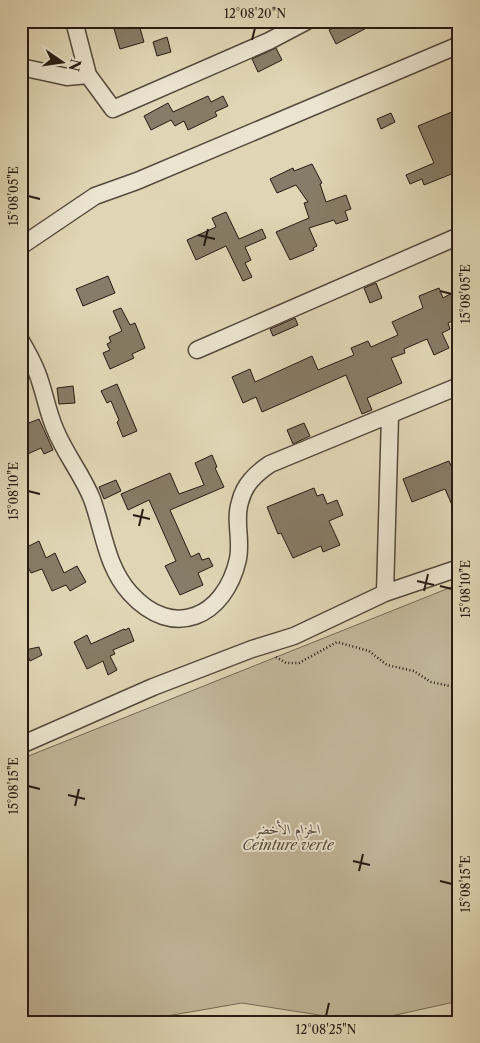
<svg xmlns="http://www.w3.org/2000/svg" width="480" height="1043" font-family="'Libre Caslon Text',Amiri,serif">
  <rect width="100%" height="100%" fill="#e0d6b5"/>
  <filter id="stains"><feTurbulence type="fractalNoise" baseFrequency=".004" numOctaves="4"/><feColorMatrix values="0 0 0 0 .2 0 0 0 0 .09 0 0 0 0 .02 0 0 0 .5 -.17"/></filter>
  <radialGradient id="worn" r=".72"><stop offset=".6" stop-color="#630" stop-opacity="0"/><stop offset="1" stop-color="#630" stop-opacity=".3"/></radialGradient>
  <path fill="#c1b699" stroke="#746856" d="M459,584V1001L364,1022L242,1003L132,1022H21V759Z"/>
  <path fill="#877c67" stroke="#271b13" d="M123,21H138L144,42L120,49L114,29L124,26Z
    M346,21H380L336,44L329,30Z
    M167,37L171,52L157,56L153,42Z
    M276,48L282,60L258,72L252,59Z
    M208,96L211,102L223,96L228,106L215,112L217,116L188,130L184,121L175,126L171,120L151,130L144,116L168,103L173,112Z
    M459,109V171L424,185L422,179L410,184L406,175L434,163L418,126Z
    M391,113L395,122L381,129L377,119Z
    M312,164L322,183L320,184L326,202L346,195L351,209L345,211L348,220L336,224L334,220L309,228L317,246L313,248L314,250L290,260L276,232L309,218L304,203L308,202L296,185L277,193L270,179L293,168L294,171Z
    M226,212L239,239L262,229L266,238L245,247L251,260L245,263L252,277L243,281L226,246L196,260L187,240L216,227L212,218Z
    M108,276L115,293L83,306L76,289Z
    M376,283L382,298L370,303L364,288Z
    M439,288L443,298L459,289V318L448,323L450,329L442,333L449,348L434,355L427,339L404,349L405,353L391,358L402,383L367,398L372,410L362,414L346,375L262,412L256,397L243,403L232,377L250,369L255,382L312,356L318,370L354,355L351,348L368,341L371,347L398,335L392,322L423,308L419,296Z
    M121,308L130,325L135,323L145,348L132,354L134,358L110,369L103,353L110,350L107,344L111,342L109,337L122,331L113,311Z
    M295,318L298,325L273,336L270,329Z
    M117,384L137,431L123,437L117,422L119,420L111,401L107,403L101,391Z
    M73,386L75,403L59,404L57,388Z
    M39,419L53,450L44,454L41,448L21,457V426Z
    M304,423L310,436L293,444L287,430Z
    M212,455L217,467L215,468L224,487L170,510L191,557L199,553L202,560L209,558L213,566L198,573L203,585L180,595L165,566L176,561L149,500L128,510L121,494L170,473L179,494L204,485L195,463Z
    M449,461L452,468L459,465V521L445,489L412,502L403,479Z
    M116,480L121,491L104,499L99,487Z
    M314,488L317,496L323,494L327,504L337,500L343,515L329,521L340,545L323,552L321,546L293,558L281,533L278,534L267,507Z
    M39,541L46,558L55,553L64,573L77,566L86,582L70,591L66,585L52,591L42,569L31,573L27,565L21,567V550Z
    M129,628L134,641L113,650L115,654L110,656L117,670L108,675L103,661L87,669L74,642L87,635L91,644L124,629L125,630Z
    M39,647L42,655L30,661L25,650Z"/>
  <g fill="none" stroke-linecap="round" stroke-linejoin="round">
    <g stroke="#554a3c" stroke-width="19">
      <path id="minor" d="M74,21L88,75
        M21,67L67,77L88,75L113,109L269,41L307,21
        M21,246L95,196L137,181L459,45
        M21,341C28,353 35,365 39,378C45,395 48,413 55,429C65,454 82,474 92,499C104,532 106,566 130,593C173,641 225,617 238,559C242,540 234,520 240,502C244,485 255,474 270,464L459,386
        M197,350L459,236
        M385,593L390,416
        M21,745L153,687L252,649L294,636L385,593L459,568"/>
    </g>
    <path stroke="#271b13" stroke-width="2.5" stroke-dasharray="1 2.5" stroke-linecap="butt" d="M276,657L286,663H299L337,642L369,651L387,665L414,671L431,682L459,688"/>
    <use href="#minor" stroke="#ebe4cf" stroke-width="16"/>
  </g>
  <path fill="none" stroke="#271b13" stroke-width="2" d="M252,40L255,28M28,196L40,199M198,235L215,239M204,246L208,229M440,291L452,294M28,491L40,494M133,515L150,519M139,526L143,509M417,581L434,585M440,586L452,589M424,591L428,574M28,786L40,789M68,795L85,799M75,806L79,789M353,861L370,865M359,871L363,854M440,881L452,884M326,1016L329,1003"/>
  <g text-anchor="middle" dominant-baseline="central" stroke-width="4" stroke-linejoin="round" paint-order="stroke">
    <g font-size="14" font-style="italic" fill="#554a3b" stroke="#ebe4cf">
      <text x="288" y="829">الحزام الأخضر<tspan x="288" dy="16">Ceinture verte</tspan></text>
    </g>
  </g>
  <rect width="480" height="1043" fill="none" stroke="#e0d6b5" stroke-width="55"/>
  <g transform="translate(62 62) rotate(103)" stroke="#ebe4cf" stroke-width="4" paint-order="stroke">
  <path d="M0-4L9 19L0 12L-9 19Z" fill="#271b13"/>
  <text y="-8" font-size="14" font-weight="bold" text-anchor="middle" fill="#271b13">N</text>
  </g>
  <rect x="28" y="28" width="424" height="988" fill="none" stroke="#271b13" stroke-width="2"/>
  <g font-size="12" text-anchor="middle" fill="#271b13">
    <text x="255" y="18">12°08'20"N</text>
    <text transform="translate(14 196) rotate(-90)" y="4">15°08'05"E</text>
    <text transform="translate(466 294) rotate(-90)" y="4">15°08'05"E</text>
    <text transform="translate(14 491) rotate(-90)" y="4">15°08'10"E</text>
    <text transform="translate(466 589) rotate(-90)" y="4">15°08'10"E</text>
    <text transform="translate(14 786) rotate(-90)" y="4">15°08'15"E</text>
    <text transform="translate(466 884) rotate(-90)" y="4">15°08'15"E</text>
    <text x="326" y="1034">12°08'25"N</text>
  </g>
  <rect width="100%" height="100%" filter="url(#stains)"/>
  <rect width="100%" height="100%" fill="url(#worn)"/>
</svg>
